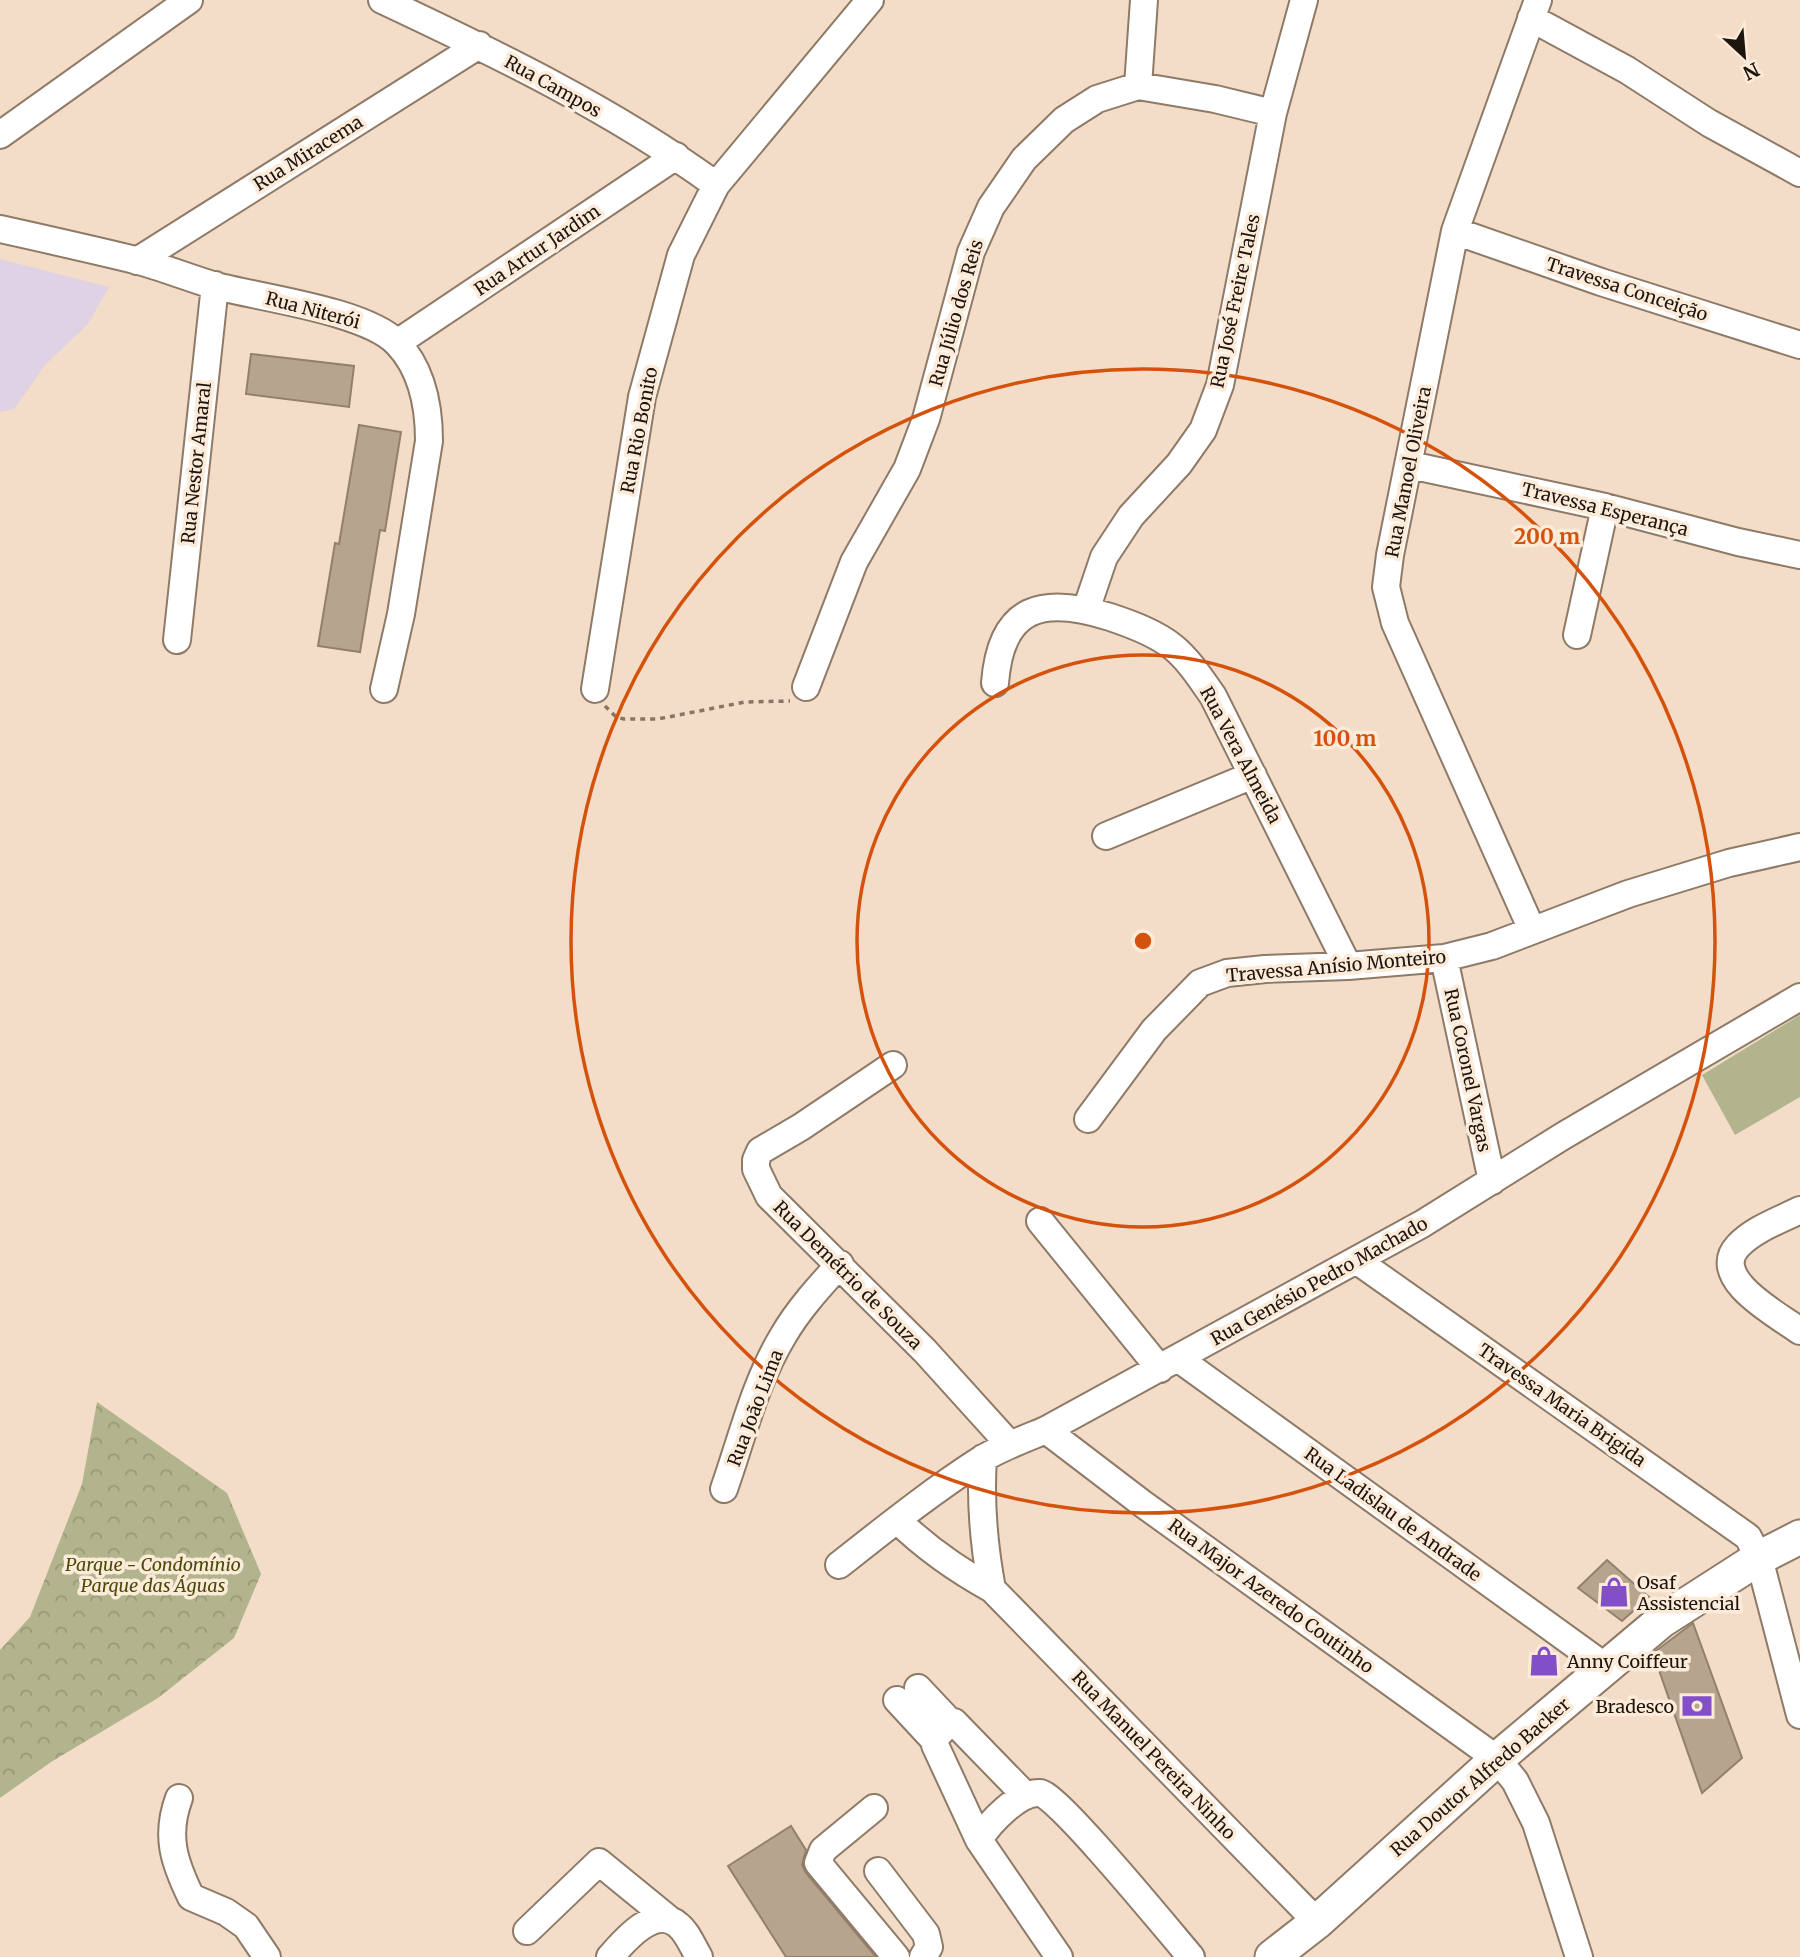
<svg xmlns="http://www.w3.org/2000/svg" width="1800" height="1957" font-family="Merriweather,serif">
  <defs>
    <pattern id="park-crowns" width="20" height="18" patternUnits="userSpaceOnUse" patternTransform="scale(1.75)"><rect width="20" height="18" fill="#b1b48d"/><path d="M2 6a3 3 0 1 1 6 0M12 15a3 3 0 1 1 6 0" fill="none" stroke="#989a78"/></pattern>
  </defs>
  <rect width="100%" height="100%" fill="#f4ddc8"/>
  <path fill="#e0d2e5" d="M0,259L109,287L88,324L45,365L14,409L0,412Z"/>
  <path fill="#b1b48d" d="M1800,1015V1097L1735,1135L1702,1075Z"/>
  <path fill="url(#park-crowns)" d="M97,1402L227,1493L261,1574L234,1638L158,1698L51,1762L0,1798V1650L30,1617L82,1484Z"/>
  <path fill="#b7a48e" stroke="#92806b" stroke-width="2" d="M251,354L354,366L349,407L246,394Z
    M359,425L401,432L385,531L380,530L360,652L318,646L335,543L339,544Z
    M1607,1560L1649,1597L1622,1621L1578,1588Z
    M1693,1623L1742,1758L1702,1793L1653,1653Z
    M791,1826L806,1850L802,1865L806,1873L876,1957H786L728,1866Z"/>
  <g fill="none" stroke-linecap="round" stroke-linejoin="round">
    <g stroke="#8e7a67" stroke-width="30">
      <path id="minor" d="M382,0C497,54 613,110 716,185
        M1531,18L1627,70L1709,123L1800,173
        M1138,86L1144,0
        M0,135L189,0
        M0,229C45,239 90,249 135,260C162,267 189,278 216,286C262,298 366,311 397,343C422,369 429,407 429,441L401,614L384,689
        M1455,231L1601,282L1800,345
        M137,261L479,45
        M397,343L676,156
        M1410,465L1605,507L1738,542L1800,555
        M1086,610L1104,557L1131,516L1179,464L1203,430L1220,385L1273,113L1304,0
        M1577,635L1605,507
        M177,640L215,285
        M995,683C1001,605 1043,596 1110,617C1131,624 1156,633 1173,647C1189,660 1201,679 1213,696L1348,966
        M806,687L854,562L907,469L926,419L971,252L991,207L1024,159L1064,120L1097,99L1138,86L1215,99L1273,113
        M595,689L642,397L681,255L716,185L870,0
        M1106,836L1253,775
        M1532,930L1395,623L1386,587L1390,555L1455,231L1538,0
        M1444,958L1492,1181
        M893,1065L801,1127L760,1151L756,1160V1169L769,1196L925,1351L1010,1445
        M1088,1119L1154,1030L1200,983L1227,973L1265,969L1348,966L1444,958L1492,946L1628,894L1729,863L1800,847
        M1800,1210C1780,1220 1754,1229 1738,1246C1708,1278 1778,1315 1800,1331
        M1040,1221L1160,1369
        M1356,1260L1748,1537L1759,1558L1800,1715
        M1179,1359L1607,1668
        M1046,1430L1143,1504L1497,1759L1515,1781L1536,1823L1579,1957
        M983,1458C980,1502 984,1546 992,1589
        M724,1489C742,1438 755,1382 783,1336C798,1310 819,1287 840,1264
        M897,1520C926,1548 957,1570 992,1589L1317,1922
        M839,1565C886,1528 932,1491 982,1459C1002,1447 1024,1439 1046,1430L1422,1224L1563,1136L1800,997
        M918,1688L950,1722
        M897,1700L935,1741
        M179,1798C165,1836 174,1862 191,1897L226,1912L246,1926L267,1957
        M874,1808L823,1850L818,1863L896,1957
        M979,1840L935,1745L936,1737L950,1722H954L1025,1795
        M878,1871L926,1934L929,1947L923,1957
        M527,1931L599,1862L670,1920
        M610,1957C624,1941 655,1904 678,1925C687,1932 693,1947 699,1957
        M1059,1957L979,1840C989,1823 1019,1791 1040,1793C1057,1794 1172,1935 1191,1957"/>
    </g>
    <g stroke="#8e7a67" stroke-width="37">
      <path id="major" d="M1272,1957L1317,1922L1497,1759L1661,1621L1759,1558L1800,1537"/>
    </g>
    <path stroke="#857668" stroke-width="3.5" stroke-dasharray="5 5" stroke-linecap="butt" d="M605,706L616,717L624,719H658L745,702L790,701"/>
    <use href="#minor" stroke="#fff" stroke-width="26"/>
    <use href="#major" stroke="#fff" stroke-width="33"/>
  </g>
  <g fill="none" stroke="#d4520c" stroke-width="3.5">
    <circle cx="1143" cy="941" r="286"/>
    <circle cx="1143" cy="941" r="572"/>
  </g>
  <defs>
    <g id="shop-bare" transform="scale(2.415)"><path d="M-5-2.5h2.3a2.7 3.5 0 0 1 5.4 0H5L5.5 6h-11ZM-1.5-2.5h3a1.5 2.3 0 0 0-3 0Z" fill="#824fc8" stroke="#fdebda" stroke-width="2.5" paint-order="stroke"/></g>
    <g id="bank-bare" transform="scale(2.415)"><path d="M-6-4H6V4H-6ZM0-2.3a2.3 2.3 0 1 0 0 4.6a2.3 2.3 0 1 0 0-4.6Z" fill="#824fc8" stroke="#fdebda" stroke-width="2.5" paint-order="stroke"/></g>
  </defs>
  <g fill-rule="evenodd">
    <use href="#shop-bare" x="1614" y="1592"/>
    <use href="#shop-bare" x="1544" y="1661"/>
    <use href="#bank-bare" x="1697" y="1706"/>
  </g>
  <g text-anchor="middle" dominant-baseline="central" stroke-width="7" stroke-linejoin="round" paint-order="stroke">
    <g font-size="18" fill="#1d150e" stroke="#fdebda">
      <text transform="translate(553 86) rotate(29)">Rua Campos</text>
      <text transform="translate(308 153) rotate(-32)">Rua Miracema</text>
      <text transform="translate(537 250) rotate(-34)">Rua Artur Jardim</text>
      <text transform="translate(1627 289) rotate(18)">Travessa Conceição</text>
      <text transform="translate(1235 301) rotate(-78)">Rua José Freire Tales</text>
      <text transform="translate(313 310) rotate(15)">Rua Niterói</text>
      <text transform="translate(956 313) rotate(-74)">Rua Júlio dos Reis</text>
      <text transform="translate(639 430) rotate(-79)">Rua Rio Bonito</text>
      <text transform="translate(196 463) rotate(-84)">Rua Nestor Amaral</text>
      <text transform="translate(1408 472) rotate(-79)">Rua Manoel Oliveira</text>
      <text transform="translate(1605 509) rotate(14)">Travessa Esperança</text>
      <text transform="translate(1241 755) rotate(62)">Rua Vera Almeida</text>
      <text transform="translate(1336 966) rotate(-5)">Travessa Anísio Monteiro</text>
      <text transform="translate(1468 1070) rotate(78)">Rua Coronel Vargas</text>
      <text transform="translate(848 1275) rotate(45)">Rua Demétrio de Souza</text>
      <text transform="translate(1319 1281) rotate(-29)">Rua Genésio Pedro Machado</text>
      <text transform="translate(1562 1405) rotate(35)">Travessa Maria Brigida</text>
      <text transform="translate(755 1408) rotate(-69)">Rua João Lima</text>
      <text transform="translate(1393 1514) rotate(36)">Rua Ladislau de Andrade</text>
      <text transform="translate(1271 1596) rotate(36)">Rua Major Azeredo Coutinho</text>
      <text transform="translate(1154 1755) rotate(46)">Rua Manuel Pereira Ninho</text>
      <text transform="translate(1480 1777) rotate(-41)">Rua Doutor Alfredo Backer</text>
    </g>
    <g font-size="18" font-style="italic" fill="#494b06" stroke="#fdebda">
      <text x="153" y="1564">Parque - Condomínio<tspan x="153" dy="21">Parque das Águas</tspan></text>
    </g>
    <g font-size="18" fill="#1d150e" stroke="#fdebda" text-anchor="start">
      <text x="1637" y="1582">Osaf<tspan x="1637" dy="21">Assistencial</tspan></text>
      <text x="1567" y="1661">Anny Coiffeur</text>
      <text x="1674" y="1706" text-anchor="end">Bradesco</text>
    </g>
  </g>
  <circle cx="1143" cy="941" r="10" fill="#d4520c" stroke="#fdebda" stroke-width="3.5"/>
  <g font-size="21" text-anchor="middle" font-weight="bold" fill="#d4520c" stroke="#fdebda" stroke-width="7" stroke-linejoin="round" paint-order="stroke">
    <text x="1547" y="544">200 m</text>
    <text x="1345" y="746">100 m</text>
  </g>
  <g transform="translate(1744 56) rotate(154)" stroke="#fdebda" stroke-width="5" paint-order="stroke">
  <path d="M0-5L12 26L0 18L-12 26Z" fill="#1d150e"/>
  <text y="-10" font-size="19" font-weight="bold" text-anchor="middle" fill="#1d150e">N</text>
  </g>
</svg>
